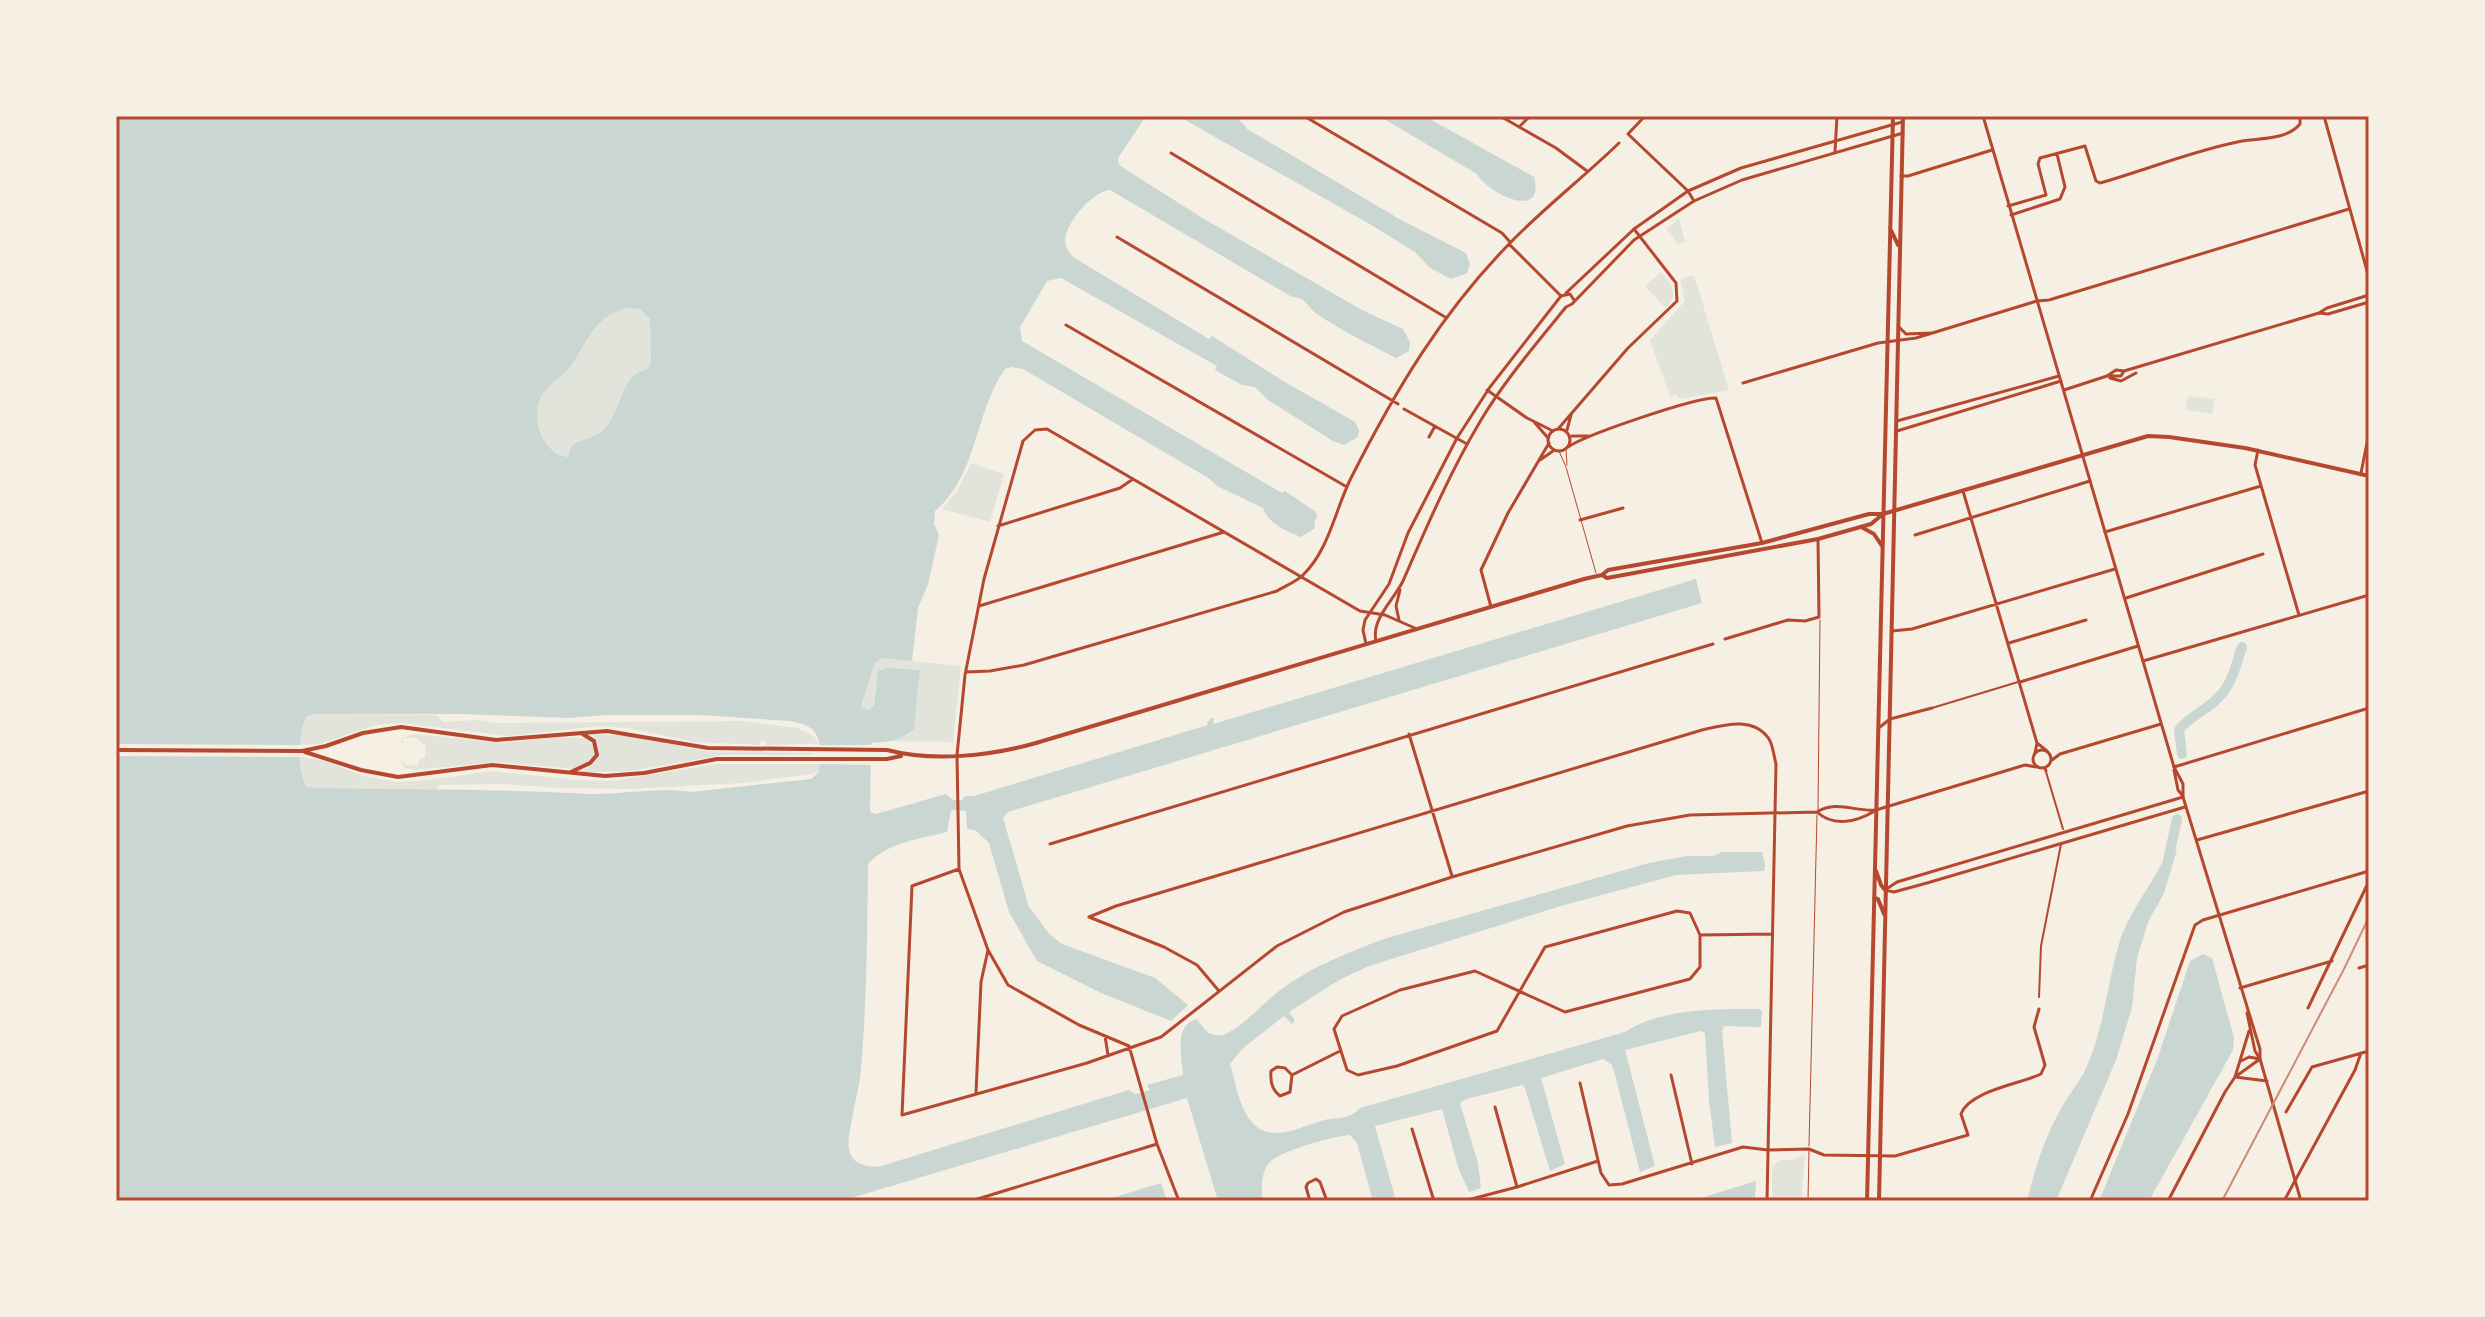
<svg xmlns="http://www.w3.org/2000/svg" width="2485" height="1317" font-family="'Times New Roman',serif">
  <rect width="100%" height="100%" fill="#f6efe4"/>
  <path fill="#e2e4dc" d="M1679,218L1685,242L1678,244L1666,229Z
    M1661,272C1672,284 1680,295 1665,308L1645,286Z
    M1694,275L1729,390L1680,399L1677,395L1670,396L1650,340L1685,301L1680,279Z
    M626,308L640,309L650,319L651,360L649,368C644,371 636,373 632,377C620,391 618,414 605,428C593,443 570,435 568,457C543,453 530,419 541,397C546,386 560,379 568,370C590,343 588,320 626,308Z
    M2188,396L2215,399L2212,414L2186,410Z
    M971,463L1004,474L990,522L942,509L959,488Z
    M884,658L961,666L953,742L892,741L908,735L914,729L920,670L875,686L874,705L868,710L861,706L875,662Z
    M314,714L437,715L443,722L476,720L497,723L742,721L798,728L815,737L818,744L766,745V741H760V745L695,742L627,728L599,726L508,736L401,723L376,725L320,744L301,745C301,732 298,718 314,714Z
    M413,734L503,743L557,737L587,738L594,744L595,752L591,761L574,769L496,762L413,770L404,767L400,760L406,765L418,766V761L425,757L426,746L416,738H405L402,740L405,744L400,742L403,738Z
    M592,734L628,736L705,751L812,753V755H723L631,771L582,772C596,758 607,757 592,734Z
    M301,757L326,761L363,776L398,782L428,780L491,771L576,780L611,781L717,764H819V772L811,774L743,783L625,789L561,788L502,784L439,785L436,789L314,788L307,787L302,781Z
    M1805,1155L1801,1201H1772V1167L1782,1159L1791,1160Z"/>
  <path fill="#c9d6d2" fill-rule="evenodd" d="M116,116H1146L1118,158L1119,165L1204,219L1362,310L1403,329L1410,342L1409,351L1396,358C1369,344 1342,331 1317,314C1307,307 1306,297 1292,297L1110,190C1093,191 1066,222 1065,240C1065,247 1069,252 1073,257L1209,339L1212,336L1283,381L1355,422L1359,430L1358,437L1344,445L1333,441L1268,400L1255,387L1242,385L1215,370L1217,366L1061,278L1047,281L1020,327L1022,341L1282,493L1285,491L1316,512L1317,518L1314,521L1315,528L1301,537C1286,531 1269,524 1263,508L1217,486L1210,479L1023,369L1012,367L1005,369C974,413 978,475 935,511L934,524L939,535L928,584L918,608L912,661L884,658L875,662L861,706L868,710L874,705L878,671L886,668L920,670L914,729C902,741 887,742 871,743L870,812L876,814L946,794L953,800H962L965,796H974L1208,725L1207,723L1211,718H1214L1213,724L1696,579L1702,603L1008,812L1003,818L1029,907L1050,935L1062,944L1155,978L1188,1005L1171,1021L1099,992L1037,961L1009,912L989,843L975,830L967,829L966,811L951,810L947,832C920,839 888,842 868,864C867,935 867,1007 860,1078C858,1093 846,1139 849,1150C853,1165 865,1166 878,1167L1129,1090L1136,1094L1150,1090L1147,1085L1183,1075C1182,1055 1173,1026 1197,1019C1205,1031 1209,1037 1224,1035C1245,1025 1261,1005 1279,991C1311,967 1350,951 1387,938L1649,863L1687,856H1714L1722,852H1762L1765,865L1764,871L1676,875L1561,906L1369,966L1339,980L1289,1012L1295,1020L1292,1024L1284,1016L1242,1049L1230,1064C1238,1090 1242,1135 1279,1133C1293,1132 1307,1125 1321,1121C1336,1116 1347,1122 1360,1108L1625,1032C1662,1008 1715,1009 1758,1009L1762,1011L1761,1027L1724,1026L1722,1031L1732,1143L1715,1147L1709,1100L1705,1033L1701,1031L1625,1050L1655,1166L1640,1172L1615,1075L1612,1065L1603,1059L1541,1078L1565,1164L1550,1171L1525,1088L1522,1085L1466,1099L1460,1103L1478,1163L1481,1188L1469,1192L1458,1167L1442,1109L1375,1126L1396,1201H1373L1357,1143L1350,1135C1334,1136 1276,1152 1268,1164C1261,1175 1261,1189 1263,1201H1218L1187,1098L841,1201H116ZM626,308L640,309L650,319L651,360L649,368C644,370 636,373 632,377C620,391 618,414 605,428C593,443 570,435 568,457C543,454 530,419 541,397C546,386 560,379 568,370C589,343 589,320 626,308ZM314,714H460L569,718L605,715H701L789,721C825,726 820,744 819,772L811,779L691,792C660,787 620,795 588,794C497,789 406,789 314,788L307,787C297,776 299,729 306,717Z
    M1178,116C1198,116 1237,108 1247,129L1401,220L1466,253L1470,264L1467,273L1451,279L1430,268L1415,252L1368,223Z
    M1379,116H1424L1534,177C1546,222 1487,193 1477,174Z
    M2170,846L2177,850L2164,893L2148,922L2137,958L2132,1007L2116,1060L2056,1201H2027C2035,1169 2044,1138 2061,1109C2068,1095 2080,1082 2086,1068C2104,1029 2107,984 2119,944C2130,908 2157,880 2170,846Z
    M2203,954L2212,958L2234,1038L2233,1050L2149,1201H2099L2157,1060L2190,961Z
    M1756,1181L1755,1199L1746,1201H1691Z
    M1161,1183L1167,1201H1102Z"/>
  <path fill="#f6efe4" d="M116,744L302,745V757L116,756Z
    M816,745H876L874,765L815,764Z"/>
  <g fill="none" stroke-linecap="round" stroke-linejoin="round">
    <path stroke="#c9d6d2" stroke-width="10" d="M2182,754L2179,730C2189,716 2206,711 2218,698C2232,685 2236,664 2242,647
      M2168,860L2177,819"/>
    <path stroke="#b5482f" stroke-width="1" d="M1566,449L1567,465
      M1559,451L1566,467L1596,573
      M1818,810L1820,620
      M1809,1146L1817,815
      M1808,1201L1809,1151"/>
    <path stroke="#b5482f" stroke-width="2" d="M1932,708L2018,682
      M2046,772L2063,829
      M2039,997L2041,946L2061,844"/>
    <path stroke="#b5482f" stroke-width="3" d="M1304,116L1502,233L1510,242
      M1500,116L1556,148L1587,171
      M1645,116L1628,134L1688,191L1694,201
      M1519,127L1530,116
      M1835,152L1837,116
      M1171,153L1445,317
      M1901,176H1908L1992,150
      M2008,206L2046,195L2038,164L2040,158L2085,146L2096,181L2100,183C2146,170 2195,150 2242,141C2260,138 2287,140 2300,124V116
      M2011,215L2060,199L2065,187L2057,154
      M1117,237L1398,404
      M1509,244L1561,296
      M2319,313L2328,314L2369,302
      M1066,325L1347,487
      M1899,327L1906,334L1931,333
      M2124,371L2319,313L2327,308L2369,295
      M2110,378L2121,381L2136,373
      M1743,383L1878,343L1916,338L2037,301L2049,300L2349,209
      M1487,390L1527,418L1553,431
      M2064,390L2107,376L2116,370L2124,371L2121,376H2107
      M1404,409L1467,444
      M1897,421L2059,376
      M1535,423L1548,438
      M1558,429L1628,348L1677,301L1676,283L1634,229
      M1548 440a11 11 0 1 1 22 0a11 11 0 1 1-22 0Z
      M1567,430L1571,415
      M1897,431L2061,381
      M1572,436H1588
      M1429,437L1435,426
      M1568,447C1585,435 1696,397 1716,398L1762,543
      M2258,450L2255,465L2299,615
      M1540,460L1553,451
      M1963,491L2037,743L2035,753
      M1580,520L1623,508
      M998,526L1120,488L1133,479
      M2105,532L2261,486
      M1915,535L2090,481
      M2126,598L2263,554
      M979,606L1224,532
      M1491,607L1481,570L1508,513L1549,443
      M1892,631L1912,629L2115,569
      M1725,639L1788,620L1805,621L1819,617L1818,539
      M2009,643L2086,620
      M2143,661L2369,595
      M966,672L990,671L1024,665L1277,591C1285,586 1296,582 1303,575C1329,550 1335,510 1351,478C1395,391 1442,312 1511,242C1545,207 1584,177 1619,143
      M2020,682L2138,646
      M1880,727L1890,719L1932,708
      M1409,734L1452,876
      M2037,743L2047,751
      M2174,767L2369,708
      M2045,768L2046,771
      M1817,812C1833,827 1856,822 1873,812
      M2197,840L2369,791
      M1050,844L1713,644
      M959,869L912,886L902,1115L1087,1063L1161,1037L1277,946L1344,912L1452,877L1627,826L1690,815L1817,812C1837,800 1855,812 1876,810
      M1885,890L1894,892L1927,883L2185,807
      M1885,890L1897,882L2183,797
      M1089,917L1116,906L1702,730C1724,725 1753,716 1769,739C1773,745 1774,757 1776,764L1767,1201
      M1089,917L1164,947L1197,965L1219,991
      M1700,935V967L1690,979L1565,1012L1475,971L1400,990L1342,1016L1334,1029L1347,1070L1358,1075L1397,1066L1497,1031L1545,947L1677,911L1690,913L1700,935
      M1700,935L1772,934
      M2359,968L2369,965
      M2240,988L2332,961
      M2308,1008L2369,881
      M1105,1036L1108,1055
      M2241,1061L2249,1057L2260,1059
      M1292,1075L1290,1092L1280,1096C1272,1090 1270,1081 1271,1071L1277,1067L1285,1068L1292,1075L1340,1051
      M1671,1075L1692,1164
      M2235,1077L2249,1031
      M2235,1077L2267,1081
      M1580,1083L1601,1173L1609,1185L1622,1184L1743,1147L1768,1150L1809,1149L1824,1155L1895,1156L1968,1135L1961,1114C1969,1091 2020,1084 2041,1074L2045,1065L2034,1027L2039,1009
      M976,1093L981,982L988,950
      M1495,1107L1517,1187
      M2286,1112L2312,1067L2369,1051
      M1412,1129L1434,1201
      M971,1201L1157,1144
      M1179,1201L1157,1144L1129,1046L1079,1025L1008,985L988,950L959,869L957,755L965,675L984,579L1023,441L1035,430L1047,429L1360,611L1385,615L1417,629
      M1310,1201L1306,1187L1308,1183L1316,1179L1320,1182L1327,1201
      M1464,1201L1517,1187L1598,1161
      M2090,1201L2128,1114L2195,925L2203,920L2369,871
      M2168,1201L2225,1092L2235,1077L2260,1059
      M2284,1201L2355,1070L2361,1053"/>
    <path stroke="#b5482f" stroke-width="3" d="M1983,116L2174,767L2183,784V797L2260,1049V1059
      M2324,116L2369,278
      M1566,293L1634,229L1688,191L1741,168L1902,122
      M2361,473L2369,433
      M1399,620L1396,606L1400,590
      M1376,641C1371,619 1394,600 1403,581C1427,526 1450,472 1481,420C1505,380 1537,343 1566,307L1572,304L1634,240L1694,201L1742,180L1903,133
      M1366,644L1363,630L1365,620L1389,584L1408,533L1457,438L1490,387L1561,296L1570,294L1574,300
      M2033 759a9 9 0 1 1 18 0a9 9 0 1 1-18 0Z
      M2052,760L2060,754L2161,724
      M2174,770L2178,790L2183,796
      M1876,810L2025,765L2036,767
      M2247,1013L2255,1051L2260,1059L2301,1201"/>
    <path stroke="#b5482f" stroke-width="4" d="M1890,228L1898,245
      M1863,528L1874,534L1882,546
      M1602,575L1608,570L1762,543L1869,514H1883L2148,436L2169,437L2245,448L2369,476
      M116,750L302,751L326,746L363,733L401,727L496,740L607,731L708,748L887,750C933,762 990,756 1036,743L1584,579L1602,575L1607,578L1818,539L1871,524L1883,514
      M305,752L361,770L398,777L492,765L605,776L644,773L717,759H887L901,756
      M571,772L590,763L597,755L594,741L581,733
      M1876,871L1881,885L1885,890
      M1874,898L1878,899L1884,914
      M1867,1201L1893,116
      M1879,1201L1903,116"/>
    <path stroke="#cf8b77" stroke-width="2" d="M2222,1201L2344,969L2369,917"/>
  </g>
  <rect width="2485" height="1317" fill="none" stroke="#f6efe4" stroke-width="236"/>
  <rect x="118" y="118" width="2249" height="1081" fill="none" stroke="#b5482f" stroke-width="3"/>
</svg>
